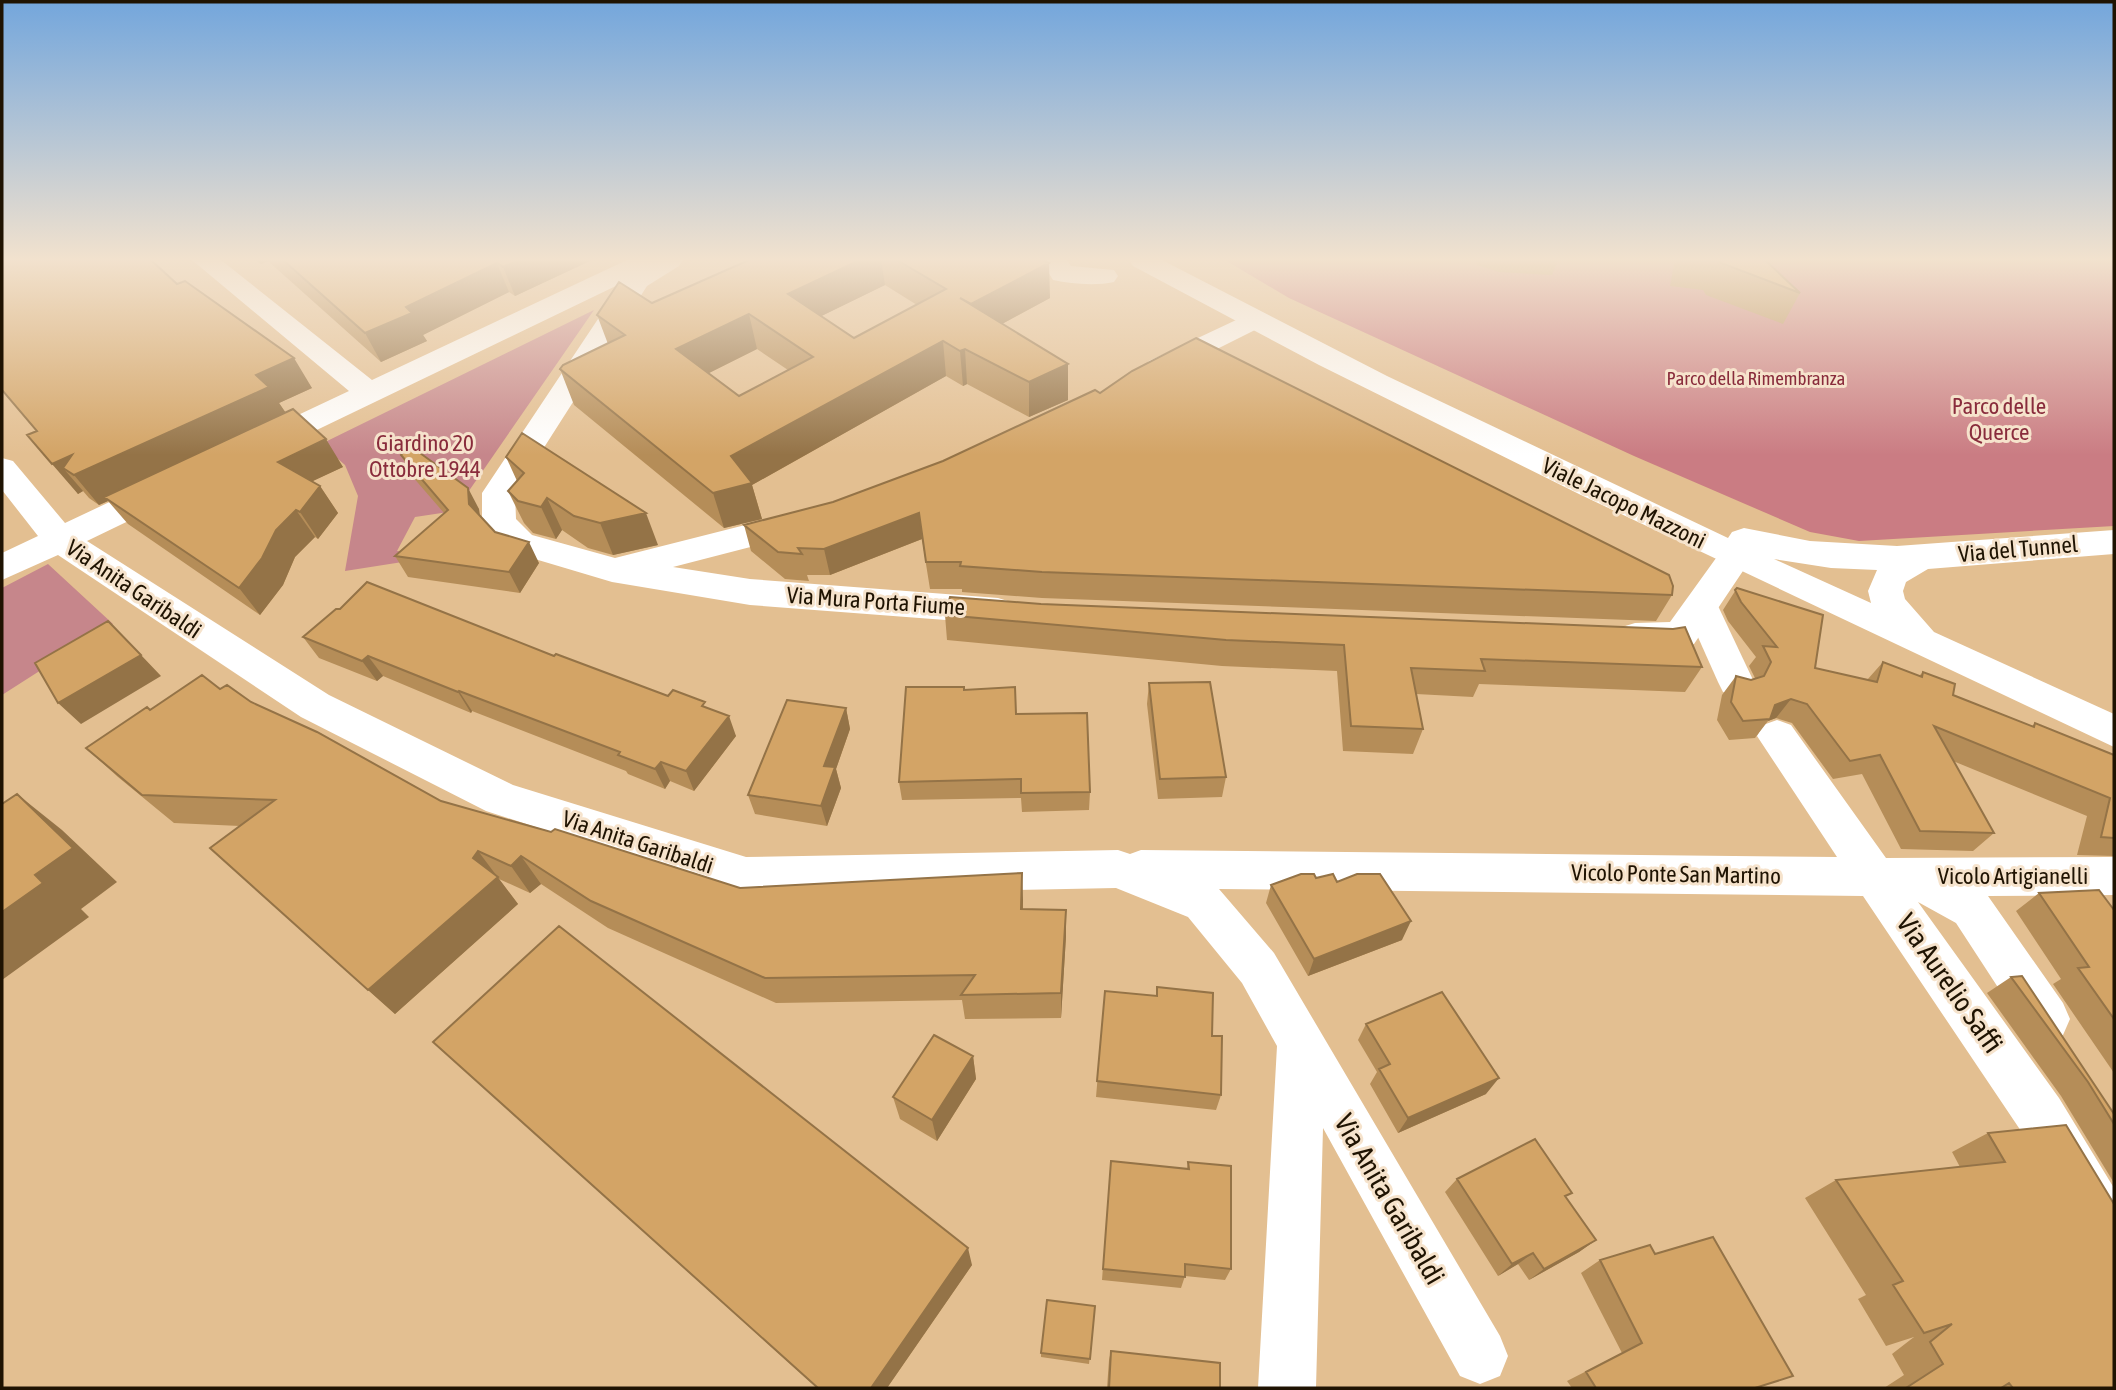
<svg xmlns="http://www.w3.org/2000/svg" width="2116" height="1390" font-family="'Asap Condensed',sans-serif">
  <rect width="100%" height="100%" fill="#e3bf91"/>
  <path fill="#c6868b" d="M594,310L455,511L415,517L397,551L431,553L428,558L345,571L358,496L345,465L321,444Z
    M48,564L113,624L2,695V588Z"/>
  <path fill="#ca7c83" d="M1225,260H2114V526L1859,541L1810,532L1634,456L1289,298Z"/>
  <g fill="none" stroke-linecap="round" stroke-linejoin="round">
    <path fill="#fff" fill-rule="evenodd" d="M1702,595L1714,599L1719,608L1754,682L1749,692L1736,696L1723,692L1718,682L1685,608L1690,599Z"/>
    <path fill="#fff" fill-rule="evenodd" d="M192,260H221L372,380L627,260H683L679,266L647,286L515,493L516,519L532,535L615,558L797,512L809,516L814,524L809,532L673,567L750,579L998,598L1011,602L1016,611L1011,620L998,624L750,605L612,582L508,551L482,523V493L622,283L271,452L260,455L249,452L244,445L249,438L349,391Z
      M1041,260H1067L1071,266L1114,270L1118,276L1114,282C1095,286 1072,284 1053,280Z
      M1251,313L1261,315L1265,321L1261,327L1169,373L1159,376L1149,373L1144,367L1149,361Z
      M2,458L13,461L65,523L152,482L164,479L176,482L180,490L176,498L87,541L329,695L513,785L746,857L1118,850L1130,854L1141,850L1837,857L1757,736L1763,725L1777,720L1791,725L1886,858L2114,857V895L1988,896L2063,1003L2070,1019L2063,1035L2046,1042L2029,1035L1956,923L1918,902L2059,1098L2114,1188V1264L2095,1256L2023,1134L1863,896L1219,889L1274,953L1500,1336L1508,1356L1500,1376L1480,1384L1460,1376L1323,1128L1316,1388H1258L1277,1046L1242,983L1188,917L1116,888L746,895L486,811L301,717L58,555L2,580V553L38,536L2,490Z
      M1736,544L1748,547L1753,556L1694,644C1670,651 1646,654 1622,647L1617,637L1622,627L1635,623L1670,622L1724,547Z"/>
    <path fill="#fff" fill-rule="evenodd" d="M1129,260H1162L1387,376L1728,538L1732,532L1744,528L1810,541L1897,546L2114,530V554L1928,569L1906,582L1903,591L1905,599L1934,632L2114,714V747L1581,495L1319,365L1133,266ZM1774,559L1831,568L1877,570L1868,591L1871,603Z"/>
  </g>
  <path fill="#b58d58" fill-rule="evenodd" d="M255,260H592L515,296L509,292L423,335L427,341L381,362L268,261L261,264Z
    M749,260H1043L1050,298L1002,324L1068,364V400L1029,417L967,384L963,386L946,376L752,485L762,519L724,528L574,405L560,369L608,344L597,315L652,303ZM885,285L917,305L854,338L821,316ZM757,349L788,370L739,396L709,373Z
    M1476,260H1558L1552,275L1499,272L1477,265Z
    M1675,260H1765L1800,293L1783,324L1706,295L1703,290L1670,286Z
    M177,284L312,388L279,403L285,412L343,467L312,481L320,486L338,513L318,539L315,537L295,557L283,585L260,615L128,524L108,501L99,505L89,498L83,491L78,494L37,431Z
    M1100,393L1672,595L1656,621L1042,598L962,592V589H930L922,539L830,575H807L809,581L785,579L751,551L744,525L833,502L943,461Z
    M401,455L479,509L480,515L495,532L539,563L520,593L408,577L395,556L444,513L412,476Z
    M506,457L658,545L613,555L588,548L562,530L556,539L533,533L524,523L508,491L517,481Z
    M1737,588L1815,668L1867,680L1883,662L1919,676L1923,672L1953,695L2032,726L2035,723L2114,755V856L2077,855L2087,816L1953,761L1994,833L1973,851L1901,849L1862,774L1833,779L1792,723L1776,718L1768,721L1755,738L1729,740L1717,720L1722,695L1736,676L1751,680L1755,678L1749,666L1756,657L1728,621L1723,610Z
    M945,615L1702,667L1685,692L1479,684L1473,697L1416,694L1423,729L1413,754L1343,751L1337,671L1222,666L947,640Z
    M303,637L554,656L668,696L708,708L736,736L694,791L670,781L665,789L628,774L626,771L472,711L471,713L383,676L377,681L319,658Z
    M1149,683L1226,777L1222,797L1158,799L1147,704Z
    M220,689L251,702L441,801L740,888L1023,900V909L1066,936L1061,1018L965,1019L962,1000L776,1003L608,928L541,884L530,893L499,879L518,904L395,1014L210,848L240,826L174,823L118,777L86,748L150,710Z
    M965,690L1016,714L1090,792L1089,810L1022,812L1021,798L902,800L899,782Z
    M846,708L850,729L836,769L841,788L827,826L755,814L748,795Z
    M1316,878L1337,882L1402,940L1308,976L1266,903L1271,885Z
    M2039,893L2114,910V1073L2053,984L2061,979L2016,911Z
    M2011,977L2114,1114V1183L2061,1096L1987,993Z
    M1157,987L1212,1036L1221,1095L1216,1110L1096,1097L1105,991L1156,996Z
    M1366,1024L1486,1094L1398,1133L1370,1084L1377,1072L1358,1040Z
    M433,1042L972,1265L887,1388H817Z
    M973,1056L976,1079L937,1141L900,1119L893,1097Z
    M2066,1125L2114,1388H1884L1904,1375L1892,1354L1914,1337L1886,1346L1858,1299L1866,1295L1805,1198L1836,1180L1960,1167L1952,1152L1988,1133Z
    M1111,1161L1187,1169L1188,1162L1231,1269L1225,1280L1185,1276L1181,1288L1102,1280Z
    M1457,1179L1572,1193L1566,1197L1596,1240L1579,1252L1529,1280L1518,1264L1498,1276L1445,1192Z
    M1655,1254L1756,1388H1572L1567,1381L1622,1353L1581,1273L1600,1260Z
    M1095,1306L1089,1364L1041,1357V1353Z
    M1111,1351L1220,1388H1107L1109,1360Z"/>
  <path fill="#947347" d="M258,260H268V261L261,264Z
    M520,260H592L515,296L503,267Z
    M860,260H881L885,285L795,329L788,294Z
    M497,263L509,292L423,335L427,341L381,362L365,333L406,307Z
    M1049,263L1050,298L974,339L971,304Z
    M749,314L757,349L687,384L676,349Z
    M943,341L946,376L752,485L762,519L724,528L713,493L731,456Z
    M965,349L967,384L963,386L960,351Z
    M294,358L312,388L279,403L288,416L104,497L108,501L99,505L74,475L63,468L83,491L78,494L52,464Z
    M1068,364V400L1029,417V382Z
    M326,439L343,467L296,489L278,462Z
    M320,486L338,513L318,539L300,512Z
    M468,488L479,509L480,525L469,504Z
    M547,498L562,530L556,539L541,507Z
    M296,510L315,537L295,557L283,585L260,615L239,588L276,530Z
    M646,513L658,545L613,555L600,523Z
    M919,513L922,539L830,575L824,549Z
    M529,542L539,563L520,593L509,572Z
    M141,655L161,676L81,724L58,703Z
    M368,656L383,676L377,681L362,661Z
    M459,691L472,711L471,713L458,692Z
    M1791,699L1776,718L1768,721L1775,705Z
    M846,708L850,729L836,769L841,788L827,826L821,806L824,766Z
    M729,716L736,736L694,791L686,771Z
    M661,762L670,781L665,789L655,769Z
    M17,794L62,830L117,882L81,909L89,917L2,980V912L35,875Z
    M478,851L518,904L395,1014L368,990Z
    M521,856L541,884L530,893L511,866Z
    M1022,873L1023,900L1022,936L1021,909Z
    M1066,910V936L1061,1018V993Z
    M1411,921L1402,940L1308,976L1314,959Z
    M973,1056L976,1079L937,1141L932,1120Z
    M1499,1078L1486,1094L1398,1133L1408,1118Z
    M1596,1240L1579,1252L1529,1280L1544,1269Z
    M968,1248L972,1265L887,1388H871Z
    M1533,1253L1518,1264L1498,1276L1512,1264Z"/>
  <path fill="#d3a466" stroke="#947347" stroke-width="2" fill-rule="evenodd" d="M2,260H151L177,284L185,281L294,358L256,375L269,387L74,475L63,468L72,455L52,464L27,435L37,431L2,390Z
    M283,260H520L503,267L497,263L406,307L412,313L365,333Z
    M749,260H860L788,294L854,338L946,289L897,260H1043L1049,263L971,304L960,298L1068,364L1029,382L965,349L960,351L943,341L731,456L752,483L713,493L560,369L563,365L625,335L597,315L619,282L652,303ZM749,314L813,357L739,396L676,349Z
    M1719,260H1765L1800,293L1721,263Z
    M1196,338L1669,575L1673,586L1672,595L1042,572L960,566L961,562H926L919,513L824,549L798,548L802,554L778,552L744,525L833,502L943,461L1095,390L1100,393L1132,371Z
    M293,409L326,439L278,462L320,486L300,512L296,510L276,530L262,558L239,588L104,497Z
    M522,433L646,513L600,523L574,516L547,498L541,507L518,501L508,491L524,473L506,457Z
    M409,445L468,488L469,504L495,532L529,542L509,572L395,556L448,510L401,455Z
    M367,582L554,656L556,654L668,696L673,690L705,702L702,706L729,716L686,771L661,762L655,769L618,755L620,752L459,691L458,692L368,656L362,661L303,637L336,609H340Z
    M1737,588L1823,615L1815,668L1877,682L1883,662L1922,677L1923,672L1955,684L1953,695L2034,727L2035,723L2114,755V838L2101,837L2110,798L1934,726L1994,833L1920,831L1880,755L1850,761L1807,704L1791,699L1775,705L1770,719L1743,721L1731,702L1736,676L1751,680L1764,676L1771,662L1763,646L1777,647L1741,602L1735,590Z
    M950,597L1041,604L1673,629L1685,627L1702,667L1481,659L1485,671L1411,668L1423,729L1351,726L1344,645L1226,640L945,615Z
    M108,621L141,655L58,703L35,663Z
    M202,675L220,689L227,685L251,702L317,732L441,801L551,832L555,829L740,888L1022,873L1021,909L1066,910L1061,993L961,995L975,975L765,978L591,901L521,856L511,866L478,851L473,858L498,877L368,990L210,848L275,800L142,795L86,748L147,707L150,710Z
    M1210,682L1226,777L1160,779L1149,683Z
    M906,687H964V690L1015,687L1016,714L1087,713L1090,792L1021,793V779L899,782Z
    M787,700L846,708L824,766L835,767L821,806L748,795Z
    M17,794L73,848L35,875L43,883L2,912V804Z
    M1301,874H1314L1316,878L1333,874L1337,882L1357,874H1380L1411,921L1314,959L1271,885Z
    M2099,890L2114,910V1019L2078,968L2089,967L2039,893Z
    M559,926L968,1248L871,1388H818L433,1042Z
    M2022,976L2114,1114V1124L2088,1082L2011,977Z
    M1157,987L1213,993L1212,1036H1222L1221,1095L1097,1081L1105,991L1157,996Z
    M1442,992L1499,1078L1408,1118L1379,1069L1390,1064L1366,1024Z
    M934,1035L973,1056L932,1120L893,1097Z
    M2066,1125L2114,1204V1388H2013L2009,1383L2001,1388H1906L1943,1364L1930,1342L1952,1324L1924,1333L1893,1285L1903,1281L1836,1180L2005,1162L1988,1133Z
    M1535,1139L1572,1193L1565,1196L1596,1240L1544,1269L1533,1253L1512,1264L1457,1179Z
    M1111,1161L1189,1169L1188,1162L1231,1166V1269L1185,1264V1277L1103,1269Z
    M1713,1237L1793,1376L1755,1388H1596L1586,1372L1642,1343L1600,1260L1650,1245L1655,1254Z
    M1047,1300L1095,1306L1090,1359L1041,1353Z
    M1111,1351L1220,1363V1388H1109Z"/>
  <linearGradient id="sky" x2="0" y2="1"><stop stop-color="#73a6dc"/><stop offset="0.57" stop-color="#f2e2ce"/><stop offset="1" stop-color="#f2e2ce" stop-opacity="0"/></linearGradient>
  <rect width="2116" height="455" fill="url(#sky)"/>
  <g text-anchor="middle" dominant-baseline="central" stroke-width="6" stroke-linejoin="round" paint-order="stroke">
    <g font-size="19" fill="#892c3c" stroke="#f6e3cc">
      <text x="1756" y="378">Parco della Rimembranza</text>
    </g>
    <g font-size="23" fill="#892c3c" stroke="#f6e3cc">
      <text x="1999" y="406">Parco delle<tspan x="1999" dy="26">Querce</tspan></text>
      <text x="425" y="443">Giardino 20<tspan x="425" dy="26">Ottobre 1944</tspan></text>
    </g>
    <g font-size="23" fill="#1f1302" stroke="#f6e3cc">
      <text transform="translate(1624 503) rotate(26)">Viale Jacopo Mazzoni</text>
      <text transform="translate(2018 549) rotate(-5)">Via del Tunnel</text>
      <text transform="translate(134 589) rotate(34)">Via Anita Garibaldi</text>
      <text transform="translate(876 601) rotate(4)">Via Mura Porta Fiume</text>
      <text transform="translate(638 842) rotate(18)">Via Anita Garibaldi</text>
      <text transform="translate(1676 874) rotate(1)">Vicolo Ponte San Martino</text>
      <text x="2013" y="876">Vicolo Artigianelli</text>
    </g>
    <g font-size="28" fill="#1f1302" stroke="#f6e3cc">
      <text transform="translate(1950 983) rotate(55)">Via Aurelio Saffi</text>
      <text transform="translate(1390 1199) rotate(60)">Via Anita Garibaldi</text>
    </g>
  </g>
  <rect width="2116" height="1390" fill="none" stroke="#1f1302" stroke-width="7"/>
</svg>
